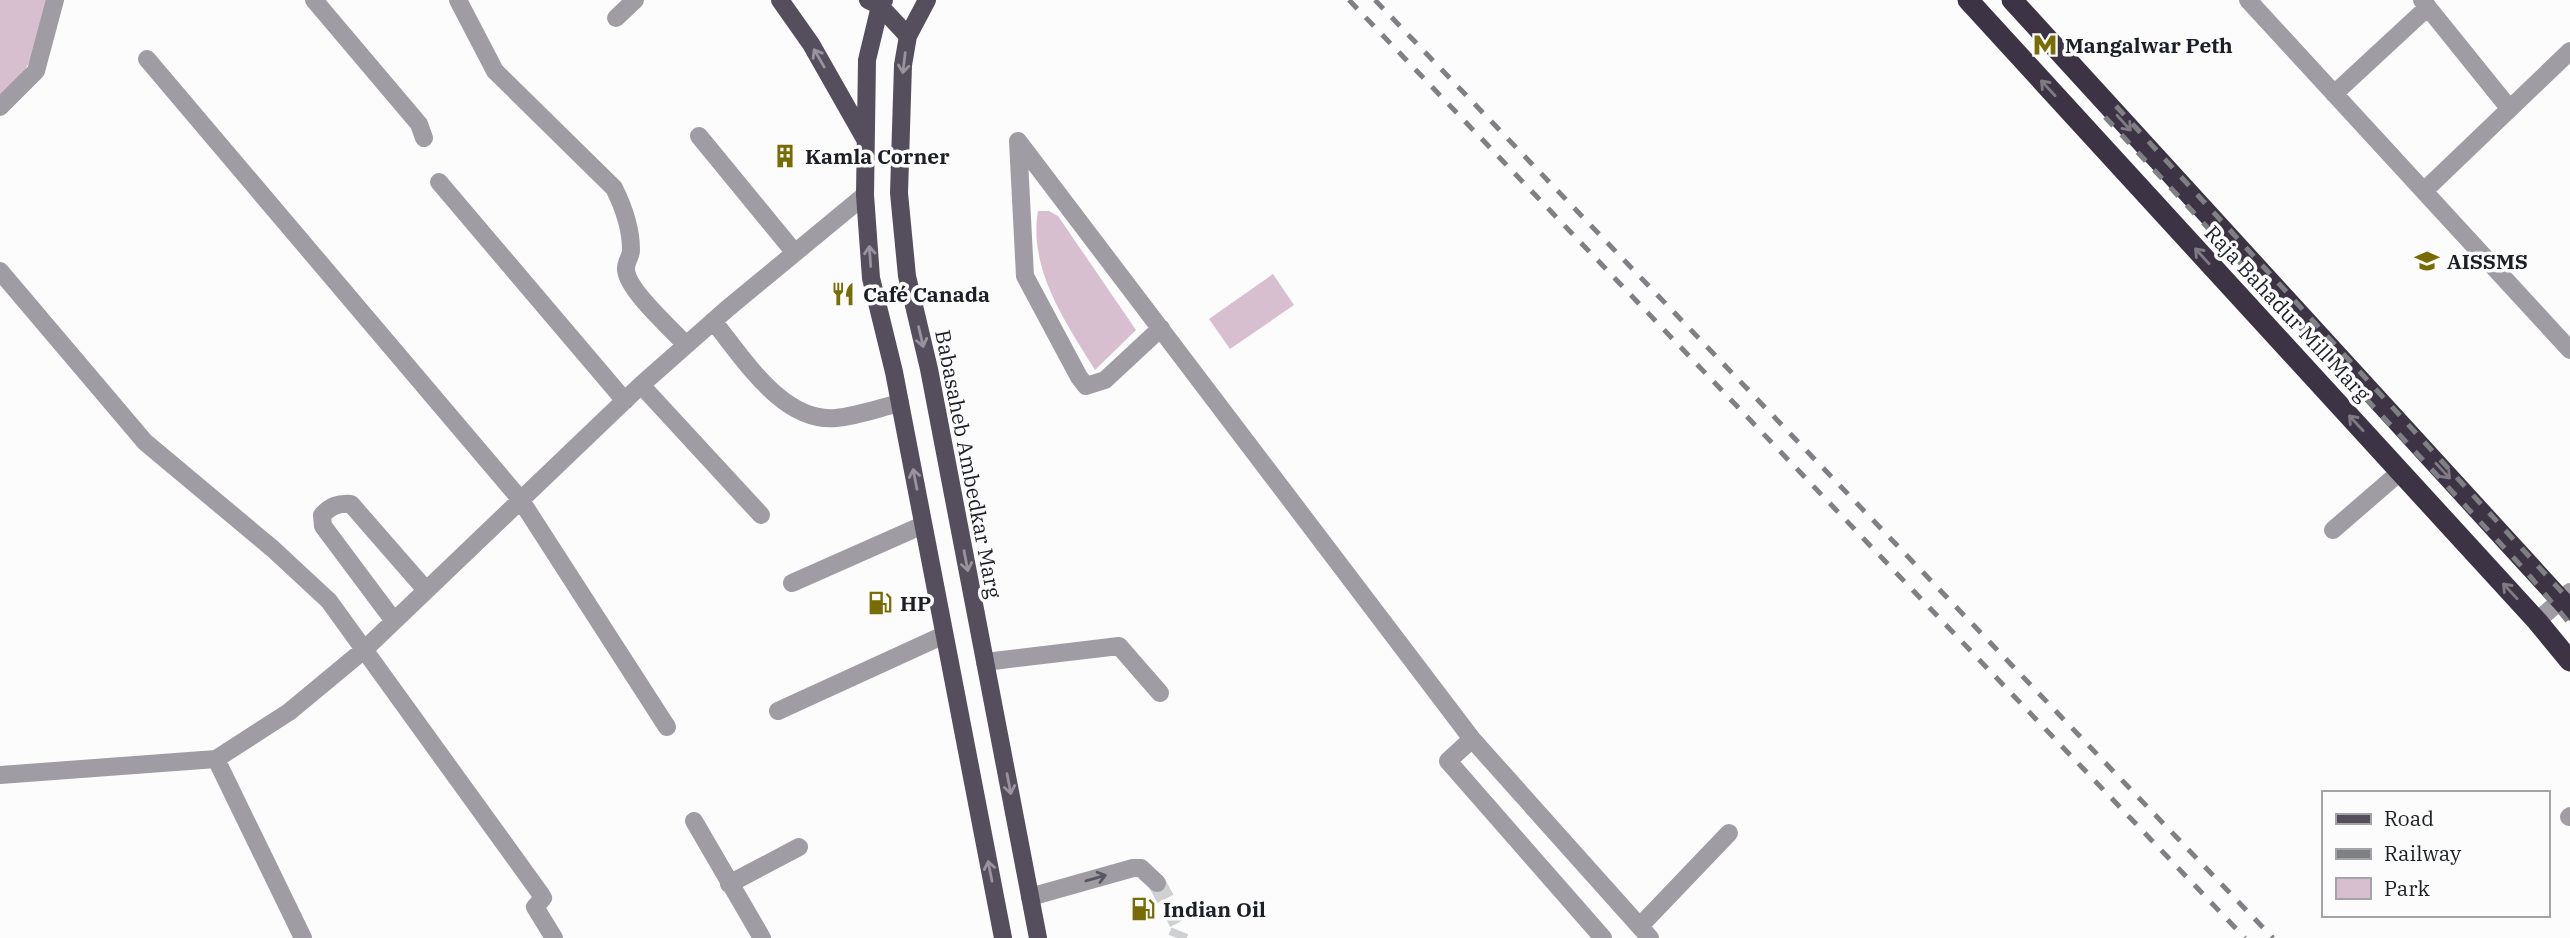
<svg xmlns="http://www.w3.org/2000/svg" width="2570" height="938" font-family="'IBM Plex Serif',serif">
  <rect width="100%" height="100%" fill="#fcfcfc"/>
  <path fill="#d8bfcf" d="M0,0H52C41,39 27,76 0,107Z
    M1038,211H1049L1058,216L1136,330L1095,370C1066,323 1028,269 1038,211Z
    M1273,274L1294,305L1230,349L1209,319Z"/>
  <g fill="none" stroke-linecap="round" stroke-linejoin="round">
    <path stroke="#cfd0d1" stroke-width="18" stroke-dasharray="18 9" stroke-linecap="butt" d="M1157,883L1181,928L1177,938"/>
    <path stroke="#9f9ca4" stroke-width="18" d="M314,0L419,124L424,138
      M458,0L495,71L614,188C623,206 631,228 631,250C631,257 625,263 626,270C628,291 671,328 686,345
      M2248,0L2570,350
      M2422,0L2509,108
      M616,18L635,0
      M147,59L520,499L667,727
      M2334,94L2428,7
      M0,107L36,71L55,0
      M699,136L795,253
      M1018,141L1472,739L1650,938
      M1018,141L1025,276L1079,377L1086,386L1105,380L1161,328
      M439,182L625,401
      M2424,191L2570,51
      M0,271L145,442L273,549L329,601L540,893L543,898L535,907L554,938
      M713,321C743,357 782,423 836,418C857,416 879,408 900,403
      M641,385L761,515
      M2333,530L2400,472
      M792,583L923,525
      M394,621L323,526L322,515C331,506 338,503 351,504L426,590
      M2537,621L2570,592
      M985,662L1119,646L1160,693
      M778,711L944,635
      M1472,739L1448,761L1603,938
      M216,759L303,938
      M0,775L216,759L289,712L365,649L641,385L727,309L865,195
      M2569,817L2570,816
      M694,821L762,938
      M729,884L799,847
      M1030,897L1133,868H1141L1157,883
      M1640,926L1729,833"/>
    <path stroke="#554e5d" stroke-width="18" d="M780,0L811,44L865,139
      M868,0L880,6L908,36
      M884,0L880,6L867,60L865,195L871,278L894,372L1003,938
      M927,0L908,36L903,65L899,193L907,276L929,369L1038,938"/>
    <path stroke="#3c3444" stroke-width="21" d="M1968,0L2537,621L2570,661
      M2012,0L2570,610"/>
    <path stroke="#7e8084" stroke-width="5" stroke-dasharray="12 12" stroke-linecap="butt" d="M1349,0L2245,938
      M1375,0L2273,938
      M2116,106L2570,601
      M2105,117L2523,568L2570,624"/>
  </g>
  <defs><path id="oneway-shaft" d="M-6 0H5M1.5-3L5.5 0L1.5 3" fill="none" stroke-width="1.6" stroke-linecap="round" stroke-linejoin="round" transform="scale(1.75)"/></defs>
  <g stroke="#98949d">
    <use href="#oneway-shaft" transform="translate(819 58) rotate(-120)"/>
    <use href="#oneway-shaft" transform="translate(904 63) rotate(97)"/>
    <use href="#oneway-shaft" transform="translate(870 256) rotate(-94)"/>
    <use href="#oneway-shaft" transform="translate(921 337) rotate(77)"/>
    <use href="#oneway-shaft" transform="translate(915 479) rotate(-101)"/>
    <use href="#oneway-shaft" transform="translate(966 561) rotate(79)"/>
    <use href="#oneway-shaft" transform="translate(1009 784) rotate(79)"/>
    <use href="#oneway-shaft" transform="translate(990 871) rotate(-101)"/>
  </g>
  <g stroke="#7f7a84">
    <use href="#oneway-shaft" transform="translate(2048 88) rotate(-133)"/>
    <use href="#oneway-shaft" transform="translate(2124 123) rotate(48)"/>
    <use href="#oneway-shaft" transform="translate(2202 256) rotate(-133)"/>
    <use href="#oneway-shaft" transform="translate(2356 423) rotate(-133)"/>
    <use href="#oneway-shaft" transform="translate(2443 471) rotate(47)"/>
    <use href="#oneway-shaft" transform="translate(2510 591) rotate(-133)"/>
  </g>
  <use stroke="#58575f" href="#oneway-shaft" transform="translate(1096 878) rotate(-16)"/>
  <defs>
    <g id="metro-bare" transform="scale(1.89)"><path d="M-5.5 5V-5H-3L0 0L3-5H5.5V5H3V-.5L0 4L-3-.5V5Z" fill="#786c06" stroke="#fcfcfc" stroke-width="2.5" paint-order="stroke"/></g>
    <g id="building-bare" transform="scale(1.89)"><path d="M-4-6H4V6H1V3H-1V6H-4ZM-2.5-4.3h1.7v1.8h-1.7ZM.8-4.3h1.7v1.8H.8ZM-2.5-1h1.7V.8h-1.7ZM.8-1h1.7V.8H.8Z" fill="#786c06" stroke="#fcfcfc" stroke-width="2.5" paint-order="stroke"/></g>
    <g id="university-bare" transform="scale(1.89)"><path d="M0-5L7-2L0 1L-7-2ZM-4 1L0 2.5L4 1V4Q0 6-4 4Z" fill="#786c06" stroke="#fcfcfc" stroke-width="2.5" paint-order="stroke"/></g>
    <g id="restaurant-bare" transform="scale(1.89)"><path d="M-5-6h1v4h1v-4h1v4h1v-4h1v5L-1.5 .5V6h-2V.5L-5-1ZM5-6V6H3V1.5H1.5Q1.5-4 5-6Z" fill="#786c06" stroke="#fcfcfc" stroke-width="2.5" paint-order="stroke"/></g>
    <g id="fuel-bare" transform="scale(1.89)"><path d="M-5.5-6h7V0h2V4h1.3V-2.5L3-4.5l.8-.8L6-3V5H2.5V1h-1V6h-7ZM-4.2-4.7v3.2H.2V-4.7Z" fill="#786c06" stroke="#fcfcfc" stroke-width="2.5" paint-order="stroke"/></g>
  </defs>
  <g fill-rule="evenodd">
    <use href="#metro-bare" x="2045" y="45"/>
    <use href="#building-bare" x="785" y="156"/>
    <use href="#university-bare" x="2427" y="261"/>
    <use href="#restaurant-bare" x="843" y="294"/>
    <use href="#fuel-bare" x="880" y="603"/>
    <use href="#fuel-bare" x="1143" y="909"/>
  </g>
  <g text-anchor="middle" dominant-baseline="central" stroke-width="7" stroke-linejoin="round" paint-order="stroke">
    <g font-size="21" font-weight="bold" fill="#1d1f27" stroke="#fcfcfc" text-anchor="start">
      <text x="2065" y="45">Mangalwar Peth</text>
      <text x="805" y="156">Kamla Corner</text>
      <text x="2447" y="261">AISSMS</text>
      <text x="863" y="294">Café Canada</text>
      <text x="900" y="603">HP</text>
      <text x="1163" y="909">Indian Oil</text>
    </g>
    <g font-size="21" fill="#1d1f27" stroke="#fcfcfc">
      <text transform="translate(2288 313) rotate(47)">Raja Bahadur Mill Marg</text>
      <text transform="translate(969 464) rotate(79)">Babasaheb Ambedkar Marg</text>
    </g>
  </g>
  <rect x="2322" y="791" width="228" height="126" fill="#fcfcfc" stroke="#a3a4a7" stroke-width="2"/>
  <rect x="2336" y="814" width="35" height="10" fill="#554e5d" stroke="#a3a4a7" stroke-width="2"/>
  <text x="2384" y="826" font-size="21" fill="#1d1f27">Road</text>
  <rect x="2336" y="849" width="35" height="10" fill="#7e8084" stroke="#a3a4a7" stroke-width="2"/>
  <text x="2384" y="861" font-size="21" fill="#1d1f27">Railway</text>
  <rect x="2336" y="878" width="35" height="21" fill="#d8bfcf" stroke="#a3a4a7" stroke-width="2"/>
  <text x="2384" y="896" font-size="21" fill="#1d1f27">Park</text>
</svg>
